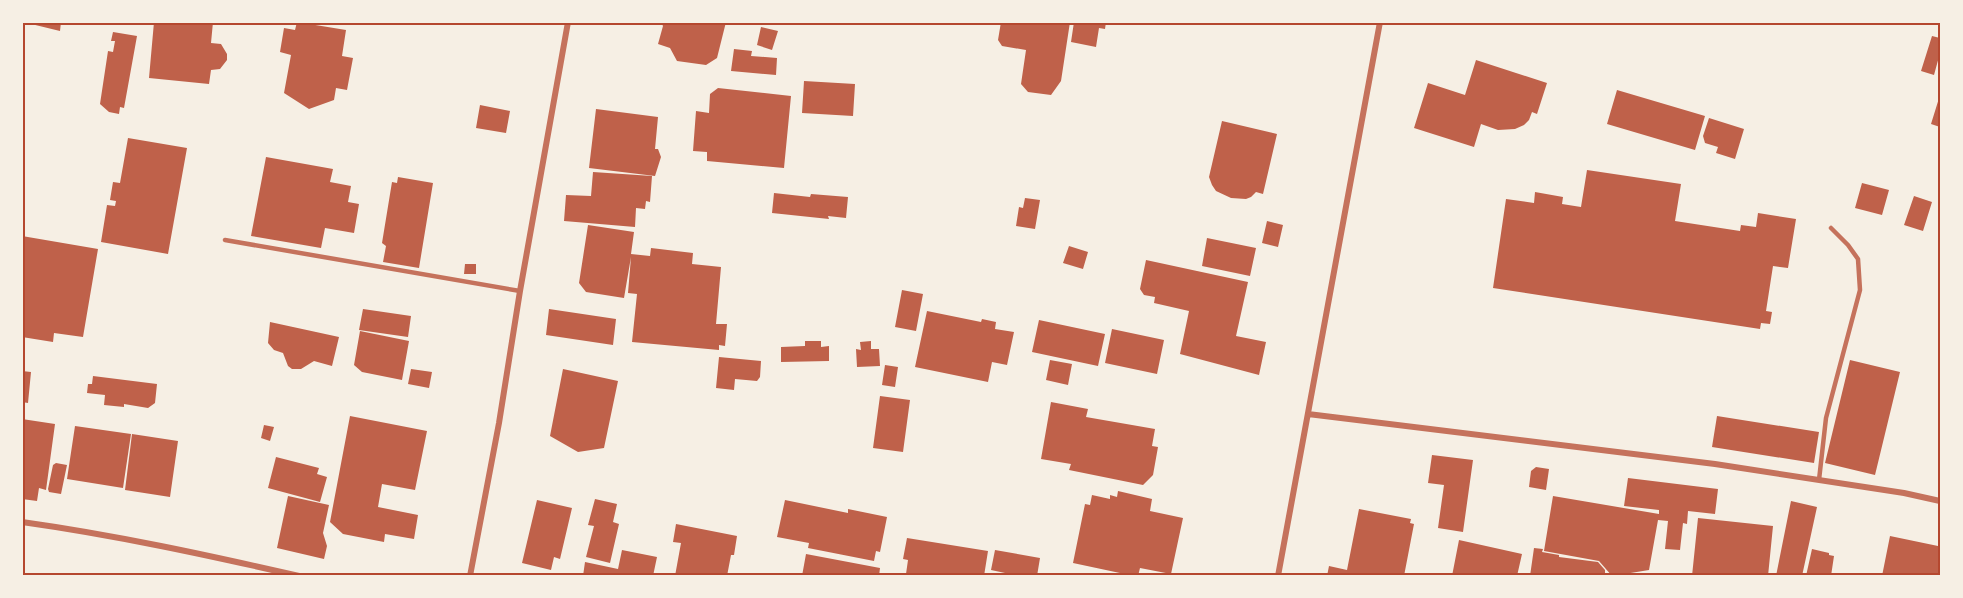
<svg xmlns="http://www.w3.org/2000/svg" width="1963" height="598" font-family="Montserrat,sans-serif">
  <rect width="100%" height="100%" fill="#f6efe4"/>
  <path fill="#bf614a" d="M23,22H61L60,31Z
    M154,22H213L211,43L221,44L227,54V60L220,69L211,70L209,84L149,78Z
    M297,22L346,30L342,56L353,58L347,90L336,88L334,100L309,109L284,93L291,55L280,52L284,28L295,30Z
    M661,22H726L717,58L706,65L677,61L670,48L658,44L663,26Z
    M1001,22H1070L1061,81L1051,95L1028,92L1021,84L1026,50L1002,46L998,40Z
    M1074,22H1106L1105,29L1099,28L1096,47L1071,42Z
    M761,27L778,31L772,50L757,45Z
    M113,32L137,36L124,108L120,107L119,114L109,112L100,104L108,51L113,52L115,41H111Z
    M1932,36L1940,38V53L1934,75L1921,71Z
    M734,49L752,51L751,56L777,58L776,75L731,71Z
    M1476,60L1547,83L1537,114L1532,112L1529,120L1524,125L1515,129L1498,130L1481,124L1474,147L1414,128L1428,83L1465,95Z
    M804,81L855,84L853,116L802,113Z
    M718,88L791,96L784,168L707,161V152L693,151L696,111L709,113L710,94Z
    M1617,90L1705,116L1695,150L1607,124Z
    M1940,95V127L1931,124Z
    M480,105L510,111L506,133L476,128Z
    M596,109L658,117L655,149H658L661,157L655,176L589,168Z
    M1709,118L1744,129L1735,159L1716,153L1718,147L1705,143L1703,136Z
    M1222,121L1277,134L1263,194L1256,192L1251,197L1246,199L1231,198L1216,191L1212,185L1209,177Z
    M128,138L187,148L168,254L101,242L107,205L115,206L116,201L110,200L113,182L120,183Z
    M266,157L333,169L330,182L351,186L348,202L359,204L354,233L325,228L321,248L251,236Z
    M1587,170L1681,184L1675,221L1740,231L1741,225L1756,227L1758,213L1796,219L1788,268L1773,266L1766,311L1772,312L1770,324L1761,323L1760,329L1493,288L1506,199L1534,203L1535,192L1563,197L1562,204L1581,207Z
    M593,172L652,176L650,202L646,201L645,209L636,208L635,227L564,221L566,195L591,196Z
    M398,177L433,183L419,268L383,262L386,246L382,243L392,182L397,183Z
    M1862,183L1889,190L1882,215L1855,208Z
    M774,193L810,197L811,194L848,197L846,218L828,216L829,219L772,213Z
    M1914,196L1932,202L1923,231L1904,225Z
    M1025,198L1040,200L1035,229L1016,226L1019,207L1023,208Z
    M1267,221L1283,225L1278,247L1262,243Z
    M588,225L634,232L631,254L650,256L651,248L693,253L692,264L721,267L716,324H727L725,346L719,345V350L632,342L637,294L628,293L631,257L624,298L586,292L579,283Z
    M22,236L98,249L83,337L54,333L53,342L22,337Z
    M1207,238L1256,248L1250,276L1202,266Z
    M1069,246L1088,252L1083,269L1063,263Z
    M1146,260L1248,282L1236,336L1266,342L1259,375L1180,354L1189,311L1154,303L1155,297L1144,295L1140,289Z
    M465,264H476V274H464Z
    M902,290L923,294L916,331L895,327Z
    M363,309L411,316L408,337L359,330Z
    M549,309L616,319L613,345L546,335Z
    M927,311L981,322L982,319L996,322L995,329L1014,332L1007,365L992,362L988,382L915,367Z
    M1039,320L1105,334L1098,366L1032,352Z
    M270,322L339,337L332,366L314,361L301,369H292L288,366L283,353L274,350L268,343Z
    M1112,329L1164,340L1157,374L1105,363Z
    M360,331L409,341L402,380L362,372L354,365Z
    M805,341H821V347L829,346V361L781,362V347L805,346Z
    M871,341V349H879L880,366L857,367L856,349L861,350L860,342Z
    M719,357L761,361L760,377L757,381L735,379L734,390L716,388Z
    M1050,360L1072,364L1068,385L1046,380Z
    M1850,360L1900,372L1875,475L1825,463Z
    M885,365L898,367L895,387L882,385Z
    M411,369L432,372L429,388L408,384Z
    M563,369L618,381L604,448L578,452L550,436Z
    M22,371L31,372L28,403L22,402Z
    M93,376L157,384L155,403L148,408L124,404V407L104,405L105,395L87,393L88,384H92Z
    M880,396L910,400L903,452L873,448Z
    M1051,402L1088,409L1086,417L1155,429L1152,446L1158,447L1153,475L1143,485L1069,470L1071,464L1041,459Z
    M350,416L427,431L415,490L382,484L378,507L418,515L414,539L385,534L384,542L343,534L330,522Z
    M1717,416L1819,432L1814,463L1712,447Z
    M22,419L55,424L46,490L39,488L37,501L22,499Z
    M264,425L274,427L270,441L261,438Z
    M75,426L131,434L123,488L67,479Z
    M132,434L178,441L170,497L125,490Z
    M1432,455L1473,460L1463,532L1438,528L1444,485L1428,483Z
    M276,457L319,468L317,474L327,477L320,502L268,488Z
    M56,463L67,465L61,494L49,492L48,489L53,465Z
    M1536,467L1549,469L1546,490L1529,487L1531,471Z
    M1628,478L1718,489L1715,514L1688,511L1687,524L1683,523L1680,550L1665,549L1668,521L1658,520L1649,570L1612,576L1599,561L1544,551L1553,496L1659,514V510L1624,506Z
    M1118,491L1152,499L1150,511L1183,518L1171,574L1140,568L1138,576H1134L1073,563L1085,504L1090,505L1092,495L1110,499V495L1117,497Z
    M288,496L329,505L323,533L327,546L324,559L277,548Z
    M595,499L617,504L613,522L619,524L610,563L586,557L594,526L588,525Z
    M537,500L572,508L560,559L554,557L551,570L522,563Z
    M785,500L848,513V509L887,517L880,552L876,551L874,561L808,548L809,543L777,537Z
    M1791,501L1817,507L1802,576H1776Z
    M1359,509L1411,519L1410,523L1414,524L1404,576H1327L1329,566L1347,570Z
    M1698,518L1773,526L1768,576H1692Z
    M676,524L737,536L734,555H731L727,576H675L681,543L673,542Z
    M1890,536L1938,546L1940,541V576H1882Z
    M907,538L988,551L984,576H918L906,574L908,560L903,559Z
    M1459,540L1522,554L1517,576H1452Z
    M1534,548L1543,549L1542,552L1559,555V557L1598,562L1605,570V576H1530Z
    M1812,549L1829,553V555L1834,556L1831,576H1806Z
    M622,550L657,557L653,576H583L585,562L618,569Z
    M995,550L1040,558L1037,576H1019L991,570Z
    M806,554L880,568L879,576H802Z"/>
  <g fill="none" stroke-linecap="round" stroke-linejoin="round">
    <path stroke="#c5725c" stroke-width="4.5" d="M225,240L520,291
      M1819,480L1826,418L1860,290L1858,259L1848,245L1831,228"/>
    <path stroke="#c5725c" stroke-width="6" d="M1308,414L1715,464L1904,493L1940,501
      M22,522C115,535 207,555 299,576
      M470,576L499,423L520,291L568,22
      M1278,576L1380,22"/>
  </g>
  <rect width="1963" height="598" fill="none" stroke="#f6efe4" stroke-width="48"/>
  <rect x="24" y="24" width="1915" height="550" fill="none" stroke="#b5482f" stroke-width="2"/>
</svg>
